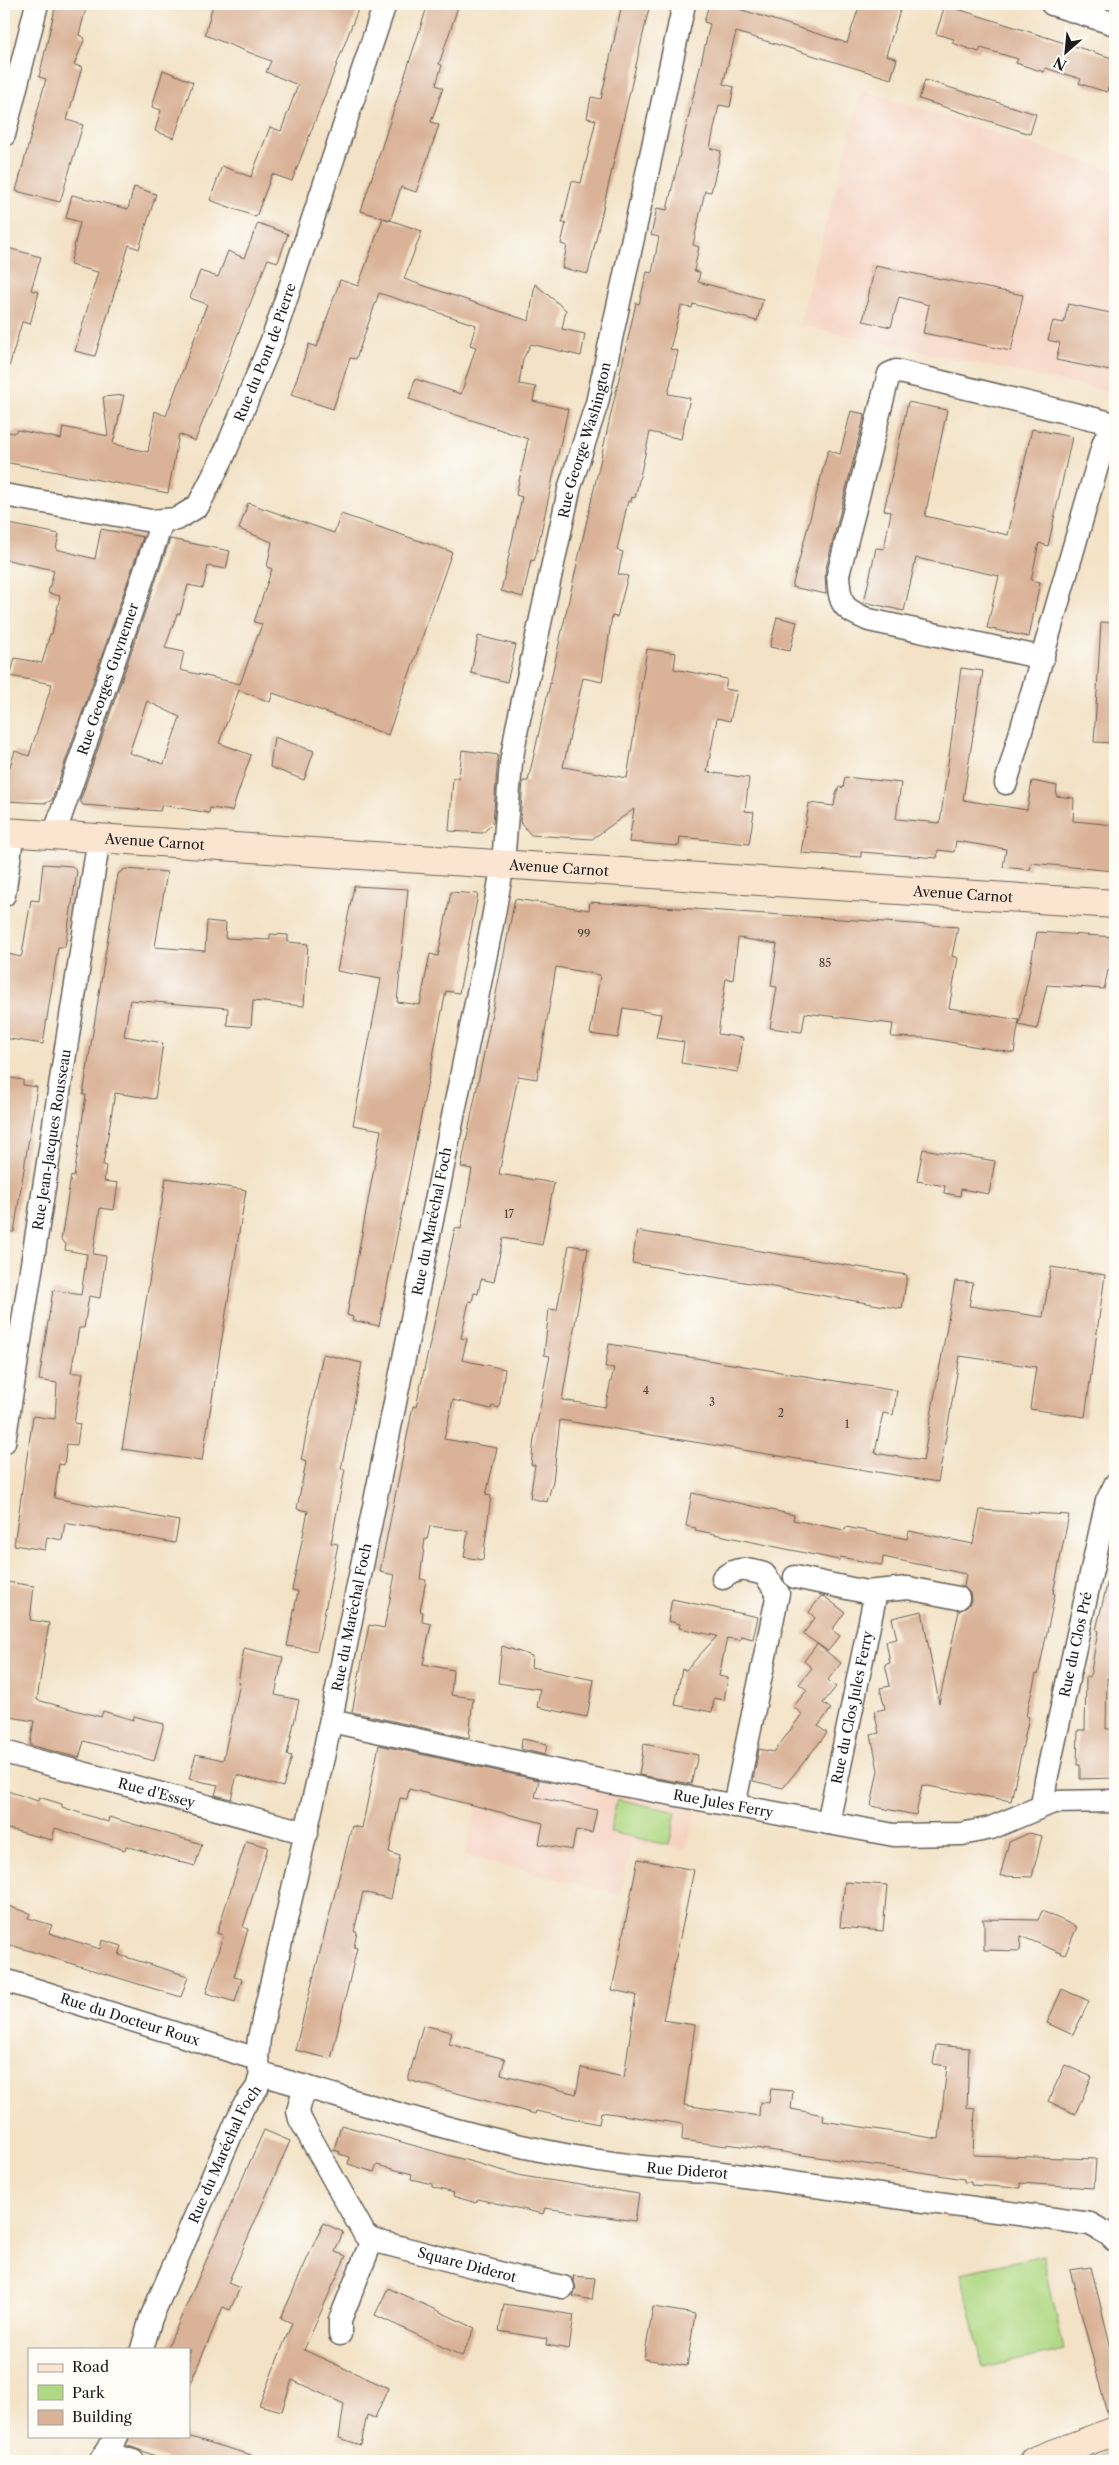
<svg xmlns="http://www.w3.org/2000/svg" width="1119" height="2465" font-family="'Libre Caslon Text',serif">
  <rect width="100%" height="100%" fill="#fdfcf7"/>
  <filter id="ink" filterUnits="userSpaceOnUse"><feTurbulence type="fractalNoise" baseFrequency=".02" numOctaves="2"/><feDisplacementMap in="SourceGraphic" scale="10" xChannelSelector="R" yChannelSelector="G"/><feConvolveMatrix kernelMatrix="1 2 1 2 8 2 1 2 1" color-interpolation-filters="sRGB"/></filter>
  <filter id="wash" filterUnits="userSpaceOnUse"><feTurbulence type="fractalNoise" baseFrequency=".0096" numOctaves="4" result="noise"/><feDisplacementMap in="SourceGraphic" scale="20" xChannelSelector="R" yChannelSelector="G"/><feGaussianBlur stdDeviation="1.12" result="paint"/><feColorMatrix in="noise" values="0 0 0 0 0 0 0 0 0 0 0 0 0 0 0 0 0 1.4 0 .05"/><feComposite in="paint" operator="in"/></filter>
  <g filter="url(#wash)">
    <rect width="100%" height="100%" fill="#f3e2c6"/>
    <path fill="#f5d3c1" d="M862,90L1115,171V393L799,325Z
      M381,1739L697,1809L686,1849L632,1843L620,1895L464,1855L476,1806L372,1780Z"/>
    <path fill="#b0d984" stroke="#667a50" d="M617,1799L676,1812L669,1845L610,1832Z
      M1043,2255L1064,2350L983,2368L961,2273Z
      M1115,2451V2461H1086Z"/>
    <g id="blocks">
      <path fill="#dab297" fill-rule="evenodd" d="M56,4H87L79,35L85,38L74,65L82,67L67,120L83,125L60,202L16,191L46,79L39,77Z
        M213,4H360L292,181L272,174L256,217L210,200L222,166L251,177L270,127L281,131L298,85L266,72L271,61L205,35Z
        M428,4H459L439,64L442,65L436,85L443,88L431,122L439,125L416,192L401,187L390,221L384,218L422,231L404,279L529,321L535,284L566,310L562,329L585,334L581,356L531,344L523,359L519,384L536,387L533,401L568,409L536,555L534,561L531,560L523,597L501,591L522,497L516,495L528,439L409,399L415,379L461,394L476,347L470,345L476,325L379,293L356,359L350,358L333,409L291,395L309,344L317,347L340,280L358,286L383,218L361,211Z
        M622,4H650L588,274L562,268L567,246L561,244L566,223H562L572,181L581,183L596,120L587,118L591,97L601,99Z
        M709,4H723L847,43L860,4H902L886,55L897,59L891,79L736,32L723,84L734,87L730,107L719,105L710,148L721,151L711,192L705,191L693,245L699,247L694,271L700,272L698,282L763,299L757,321L693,304L692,308L681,306L670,349L678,351L668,394L690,398L681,439L650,432L635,498L632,497L631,502L628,501L617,550L623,552L618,574L628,576L617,617L612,616L602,682L583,678L563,767L627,778L647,649L676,653L674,669L727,679L725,689L737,691L730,721L717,718L707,772L749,778L745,811L754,812L749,844L680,837L679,846L629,842L634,809L592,839L531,835L520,822L523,781H528L636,303L639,304L647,272L652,273L659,237L651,235L657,208L667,210L710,24L704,22Z
        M945,5L1115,59V90L1108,88L1107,92L1087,86L1079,83L1081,79L1045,68L1044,72L1031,68L1016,63L1018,59L981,48L979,52L952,43L954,39L936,34Z
        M163,70L193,82L174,138L155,131L161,110L152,107Z
        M925,80L1036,114L1030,134L919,99Z
        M134,187L156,194L139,249L129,245L95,356L75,351L98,272L70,265L80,222L66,218L72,195L128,209Z
        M258,223L288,234L278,262L268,259L195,441L179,434L168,493L4,462V431L13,433L18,430L61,439L63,427L108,436L103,397L124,395L113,444L148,452L155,411L166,416L207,304L190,298L200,271L218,277L228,251L244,258Z
        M4,247L41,257L31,290L39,292L30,324L22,322L9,367H4Z
        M875,266L1023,295L1011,351L923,333L929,305L899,297L891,327L863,321Z
        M1068,304L1115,314V372L1056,360L1060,343L1048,340L1053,321L1064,323Z
        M908,402L947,410L925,516L1008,535L1032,429L1072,437L1048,546L1039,543L1031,580L1040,582L1029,637L987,628L999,576L916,558L904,611L864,602L876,548L884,549L891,512L884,510Z
        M851,411L865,414L825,572L826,594L792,587L828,450L840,454Z
        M248,503L334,533L341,514L452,552L388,735L273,693L270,702L239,690L219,743L251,755L232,811L210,808L209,813L162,805L160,811L83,805L80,801L170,539L230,551L226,569L208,566L203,588L188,585L180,614H177L165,648L184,652L180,670L240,684L262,624L254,622L272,569L267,567L272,542L239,529ZM147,701L180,717L164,764L129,753Z
        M4,523L59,534L56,549L95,559L101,529L143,537L52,800L46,803L4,801V769H9L15,751L29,756L52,684L10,676L15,658L42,663L50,634H52L60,596L48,593L54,570L4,559Z
        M777,617L797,622L790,651L770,647Z
        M1101,622L1115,623V743L1094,742Z
        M478,636L516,645L507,682L471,673Z
        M961,668L983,671L963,800L1027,810L1032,781L1057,786L1056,796L1074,798L1073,821L1115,825L1113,871L1031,863L1030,870L1003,867L1006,849L956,841L954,852L938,850L937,858L861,852V857L801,853L809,803L834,806L836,794L839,787L843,788L845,777L901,783L896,819L940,823Z
        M274,737L314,751L304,780L270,767Z
        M462,750L498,755L493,823L483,833L449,831L453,778H459Z
        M43,864L72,866L77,872L65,947H58L43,1044L4,1038V953L21,957L22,954L31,900L39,901Z
        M125,869L167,872L155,947L205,951L207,921L226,923L225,938L270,940V934L288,935V942L308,944L304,1006L253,1001L251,1027L227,1025L228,1008L130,1000L124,1036L163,1043L155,1099L115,1093L103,1165L106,1166L104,1181L118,1183L114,1210L100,1208L93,1254L106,1256L100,1298L89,1296L84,1328H79L71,1373H83L74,1423L80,1424L77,1445L67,1444L64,1465L59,1464L54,1498L179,1521L175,1543L65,1523L62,1540L47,1537L45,1550L14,1545L33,1416L55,1419L57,1383L39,1380L53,1290L81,1295L87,1254L65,1250L66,1244L61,1240L71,1176L74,1177L86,1095H83L118,874Z
        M354,886L408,889L397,1002L420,1005L430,954L438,956L451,892L478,894L459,993L446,991L379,1326L352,1320L353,1317L347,1315L381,1130L353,1125L381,979L337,971Z
        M515,899L589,910L590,902L958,927L952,956L958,958L949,1008L1019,1020L1014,1053L926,1038L891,1037L893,1024L805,1013L802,1032L770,1028L777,987L771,986L777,944L738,938L733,980L726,978L718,1034L743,1038L738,1072L681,1063L684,1042L656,1038L661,1014L623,1008L618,1038L590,1034L600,975L556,967L537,1079L518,1076L499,1174L554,1183L542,1245L503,1238L494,1282L481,1279L478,1294L474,1293L472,1302L469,1301L461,1338L467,1339L462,1360L505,1369L499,1408L492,1406L491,1409L453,1400L444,1439L497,1448L486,1495L491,1496L483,1560L464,1557L468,1531L430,1526L427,1540L425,1539L420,1579L426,1580L420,1611L423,1612L422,1622L431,1624L423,1664L453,1670L451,1695L473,1698L469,1738L352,1712L369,1625L384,1628L395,1575L380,1572L413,1406L416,1407L455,1228L461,1229L472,1169L461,1167Z
        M1037,932L1115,937V971L1108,970L1104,989L1047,985L1037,1029L1019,1025Z
        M4,1077L23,1080V1085L37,1087L14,1232L4,1231Z
        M923,1149L995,1161L989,1194L961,1189L960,1196L944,1193L945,1186L917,1181Z
        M166,1178L246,1190L202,1461L122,1449Z
        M637,1231L907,1275L902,1309L632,1263Z
        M569,1245L588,1248L562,1400L605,1407L614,1368L605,1367L609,1344L897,1391L893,1415L883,1413L875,1453L923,1461L955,1281L973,1283L969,1306L1043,1317L1051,1267L1105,1275L1085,1417L1030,1409L1036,1367L960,1356L938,1482L560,1420L553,1481L547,1502L530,1498L535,1465H531L534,1439L550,1356L544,1355L549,1309L557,1310Z
        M323,1354L362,1363L341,1469H345L331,1543L338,1544L317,1651L287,1646L298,1591L292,1590L308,1511L297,1509L306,1462L301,1460Z
        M692,1493L794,1515L793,1520L845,1530L846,1527L907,1539L909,1531L973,1544L980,1510L1069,1515L1053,1593L1055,1594L1038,1675L1036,1674L1026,1716L1029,1717L1011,1801L922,1785L916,1815L871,1806L878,1770L871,1735L879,1733L874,1711L885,1709L880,1688L890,1686L885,1664L890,1663L886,1641L897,1639L892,1618L922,1611L939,1703L959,1611L967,1607L971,1601L970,1593L964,1587L966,1574L883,1557L882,1565L840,1557L839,1560L695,1530L696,1528L686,1526Z
        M1108,1580L1115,1581V1678H1107L1106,1729H1114L1115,1778L1080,1779V1765H1077L1078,1730H1085L1086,1677H1090L1098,1631L1096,1630Z
        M7,1582L34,1586L30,1620L49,1623L37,1700L101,1717L103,1711L133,1720L134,1716L164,1724L154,1761L84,1741L79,1758L30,1745L34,1721L4,1716V1604Z
        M821,1596L825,1597L845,1612L832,1630L840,1636L828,1651L803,1634L815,1618L809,1612Z
        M672,1599L758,1617L753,1639L741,1636L740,1640L727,1638L719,1676L728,1678L724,1700L714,1698L712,1712L675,1705L682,1669L686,1670L717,1636L679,1628L680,1624L668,1621Z
        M817,1644L841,1663L828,1680L836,1687L823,1703L831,1709L818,1726L827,1733L783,1788L753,1781L759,1749L774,1752L802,1714L793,1707L807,1690L799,1684L812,1668L804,1661Z
        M502,1646L532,1656L531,1667L594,1680L587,1717L537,1707L540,1689L498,1683Z
        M244,1648L283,1657L275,1695L299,1700L287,1755L292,1756L283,1787L237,1775L231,1799L215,1795L218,1785L189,1779L196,1754L223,1760L240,1683H238Z
        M522,1739L547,1744L545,1755L521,1749Z
        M644,1744L698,1755L691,1784L639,1775Z
        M379,1745L539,1780L535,1797L597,1810L592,1833L576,1830L572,1850L539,1844L543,1823L409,1789L407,1799L400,1798L389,1852L400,1856L391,1899L363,1892L354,1932H357L354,1947L357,1948L331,2059L295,2050L352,1826L362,1828Z
        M4,1790L38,1801L39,1797L62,1804V1807L108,1822L109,1817L202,1844L195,1866L126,1846L125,1850L55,1828L52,1840L4,1828Z
        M1029,1833L1042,1836L1032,1877L1000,1876L1009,1842Z
        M246,1841L268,1847L243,1927L248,1929L234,1977L242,1979L235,2002L206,1993L223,1935L217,1933Z
        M638,1859L694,1870L663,2020L695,2025L684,2105L759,2116L760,2102L769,2103L771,2089L793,2091L791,2109L824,2115L823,2121L939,2139L947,2066L933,2064L936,2045L969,2048L967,2108L975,2109L973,2155L1096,2159L1094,2188L1020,2183V2188L971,2185V2182H964V2179L907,2170L727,2144V2146L682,2140L683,2124L601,2112L599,2124L536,2111L535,2114L408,2080L423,2025L452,2032L449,2044L505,2059L501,2074L576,2094L581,2068L624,2077L636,1995L612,1990Z
        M845,1882L887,1885L883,1931L840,1927Z
        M4,1905L30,1913L28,1918L52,1925L49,1933L100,1949L102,1940L122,1946L119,1955L188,1976L181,1997L4,1943Z
        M1042,1911L1077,1927L1065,1955L1021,1936L1020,1951L984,1950V1922L982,1919L1038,1920Z
        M1062,1989L1089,2001L1073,2035L1047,2023Z
        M1065,2065L1092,2077L1075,2114L1048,2101Z
        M341,2125L522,2176L639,2194L635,2221L545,2208L543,2214L478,2199L476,2203L453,2196L454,2193L432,2187V2184L411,2179L412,2174L377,2165L374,2172L348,2164L350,2157L339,2154L340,2152L334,2150Z
        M264,2130L290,2141L228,2283L240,2288L230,2310L223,2307L189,2386V2349H167Z
        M323,2223L343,2232L335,2252L346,2256L304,2350L388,2388L375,2418L367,2415L361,2445L339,2438L344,2404L292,2380L282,2411L259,2405L292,2323L281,2318Z
        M1091,2267L1115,2364V2416L1108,2417L1070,2270Z
        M573,2276L595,2278L592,2300L573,2296L576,2289Z
        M388,2288L475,2328L462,2356L375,2315Z
        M504,2304L574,2315L569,2349L546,2345L547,2339L499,2331Z
        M653,2307L695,2314L687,2366L644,2359Z
        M130,2436H187L255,2456L254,2461H169L126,2445Z"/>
    </g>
  </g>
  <g filter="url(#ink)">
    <use href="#blocks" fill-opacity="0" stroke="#676158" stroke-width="1"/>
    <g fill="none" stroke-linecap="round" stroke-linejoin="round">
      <g stroke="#676158" stroke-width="25">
        <g id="street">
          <path d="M1052,4L1115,24"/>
          <path d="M4,135L37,4"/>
          <path id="s1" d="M4,495L151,521L177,519L198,506L224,455L273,338L385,4"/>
          <path d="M1043,658L869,620C841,608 840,605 838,575L889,374L896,371L1115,424"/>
          <path d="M1006,783L1104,442L1110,429L1115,424"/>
          <path id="s2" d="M54,835L162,522"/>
          <path d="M4,895L13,832"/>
          <path id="s3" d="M4,1442L99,838"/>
          <path d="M795,1577L866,1592L908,1588L958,1598"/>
          <path d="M723,1578C738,1566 746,1569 764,1574L778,1593L734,1806"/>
          <path id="s4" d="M331,1721L612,1783L894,1835L962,1834L991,1828L1053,1802L1115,1801"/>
          <path id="s5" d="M4,1752L307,1833"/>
          <path id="s6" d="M1042,1806L1046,1780L1107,1501L1115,1485"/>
          <path id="s7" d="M828,1823L876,1592"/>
          <path id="s8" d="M4,1980L257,2059"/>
          <path id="s9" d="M261,2074C409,2116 558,2168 714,2172L1090,2224L1108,2234L1115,2241"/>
          <path id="s10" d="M305,2086L298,2111L300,2119L365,2235L372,2240L518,2278L563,2287"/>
          <path d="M340,2334V2320L372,2240"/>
          <path id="s11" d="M142,2349L151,2318L243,2107L257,2088L261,2074L257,2059L259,2038L324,1753L492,924L503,864L511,763L517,728L570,486L597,403L684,4"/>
          <path d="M106,2453L133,2461"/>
          <path d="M100,2461L117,2436"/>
        </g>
      </g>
      <g stroke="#676158" stroke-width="30">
        <g id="secondary">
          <path id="s12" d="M4,832L1115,904"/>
          <path d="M1034,2461L1115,2431"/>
        </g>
      </g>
      <use href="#street" stroke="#fff" stroke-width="22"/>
      <use href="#secondary" stroke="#fce5d0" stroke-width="28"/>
    </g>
  </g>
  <g text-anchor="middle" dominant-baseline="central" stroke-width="4" stroke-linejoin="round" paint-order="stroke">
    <g font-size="11" fill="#4c423b">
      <text x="584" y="934">99</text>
      <text x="825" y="963">85</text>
      <text x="509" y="1214">17</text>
      <text x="646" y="1390">4</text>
      <text x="712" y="1402">3</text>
      <text x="781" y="1413">2</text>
      <text x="847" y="1424">1</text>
    </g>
    <g font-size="14" fill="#1c1c1c" stroke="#fdfcf7">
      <text stroke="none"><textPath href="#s1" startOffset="368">Rue du Pont de Pierre</textPath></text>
      <text stroke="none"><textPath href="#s11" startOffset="1969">Rue George Washington</textPath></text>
      <text stroke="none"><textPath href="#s2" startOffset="165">Rue Georges Guynemer</textPath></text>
      <text stroke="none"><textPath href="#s12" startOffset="151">Avenue Carnot</textPath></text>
      <text stroke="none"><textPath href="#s12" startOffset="556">Avenue Carnot</textPath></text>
      <text stroke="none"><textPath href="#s12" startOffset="961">Avenue Carnot</textPath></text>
      <text stroke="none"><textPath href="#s3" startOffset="306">Rue Jean-Jacques Rousseau</textPath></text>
      <text stroke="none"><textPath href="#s11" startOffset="1172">Rue du Maréchal Foch</textPath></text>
      <text stroke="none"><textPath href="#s11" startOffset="768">Rue du Maréchal Foch</textPath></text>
      <text stroke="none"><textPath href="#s6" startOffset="165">Rue du Clos Pré</textPath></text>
      <text stroke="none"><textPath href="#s7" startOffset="118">Rue du Clos Jules Ferry</textPath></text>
      <text stroke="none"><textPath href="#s5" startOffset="158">Rue d'Essey</textPath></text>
      <text stroke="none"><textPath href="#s4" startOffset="401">Rue Jules Ferry</textPath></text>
      <text stroke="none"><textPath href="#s8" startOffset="132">Rue du Docteur Roux</textPath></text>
      <text stroke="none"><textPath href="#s11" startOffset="212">Rue du Maréchal Foch</textPath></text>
      <text stroke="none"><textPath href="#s9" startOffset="438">Rue Diderot</textPath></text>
      <text stroke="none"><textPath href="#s10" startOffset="274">Square Diderot</textPath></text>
    </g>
  </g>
  <rect width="1119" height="2465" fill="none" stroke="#fdfcf7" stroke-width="20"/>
  <rect x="28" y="2348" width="162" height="90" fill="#fdfcf7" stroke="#a3a29f"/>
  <rect x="38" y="2364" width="25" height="8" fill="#fce5d0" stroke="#a3a29f"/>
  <text x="72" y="2372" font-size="15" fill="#1c1c1c">Road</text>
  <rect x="38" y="2385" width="25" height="15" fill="#b0d984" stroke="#a3a29f"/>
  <text x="72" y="2398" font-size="15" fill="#1c1c1c">Park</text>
  <rect x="38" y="2410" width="25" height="15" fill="#dab297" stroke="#a3a29f"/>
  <text x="72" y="2422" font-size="15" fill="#1c1c1c">Building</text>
  <g transform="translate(1066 52) rotate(207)" stroke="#fdfcf7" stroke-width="4" paint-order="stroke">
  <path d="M0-4L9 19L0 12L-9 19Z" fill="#1c1c1c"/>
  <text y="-8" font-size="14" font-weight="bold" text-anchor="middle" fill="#1c1c1c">N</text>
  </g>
</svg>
